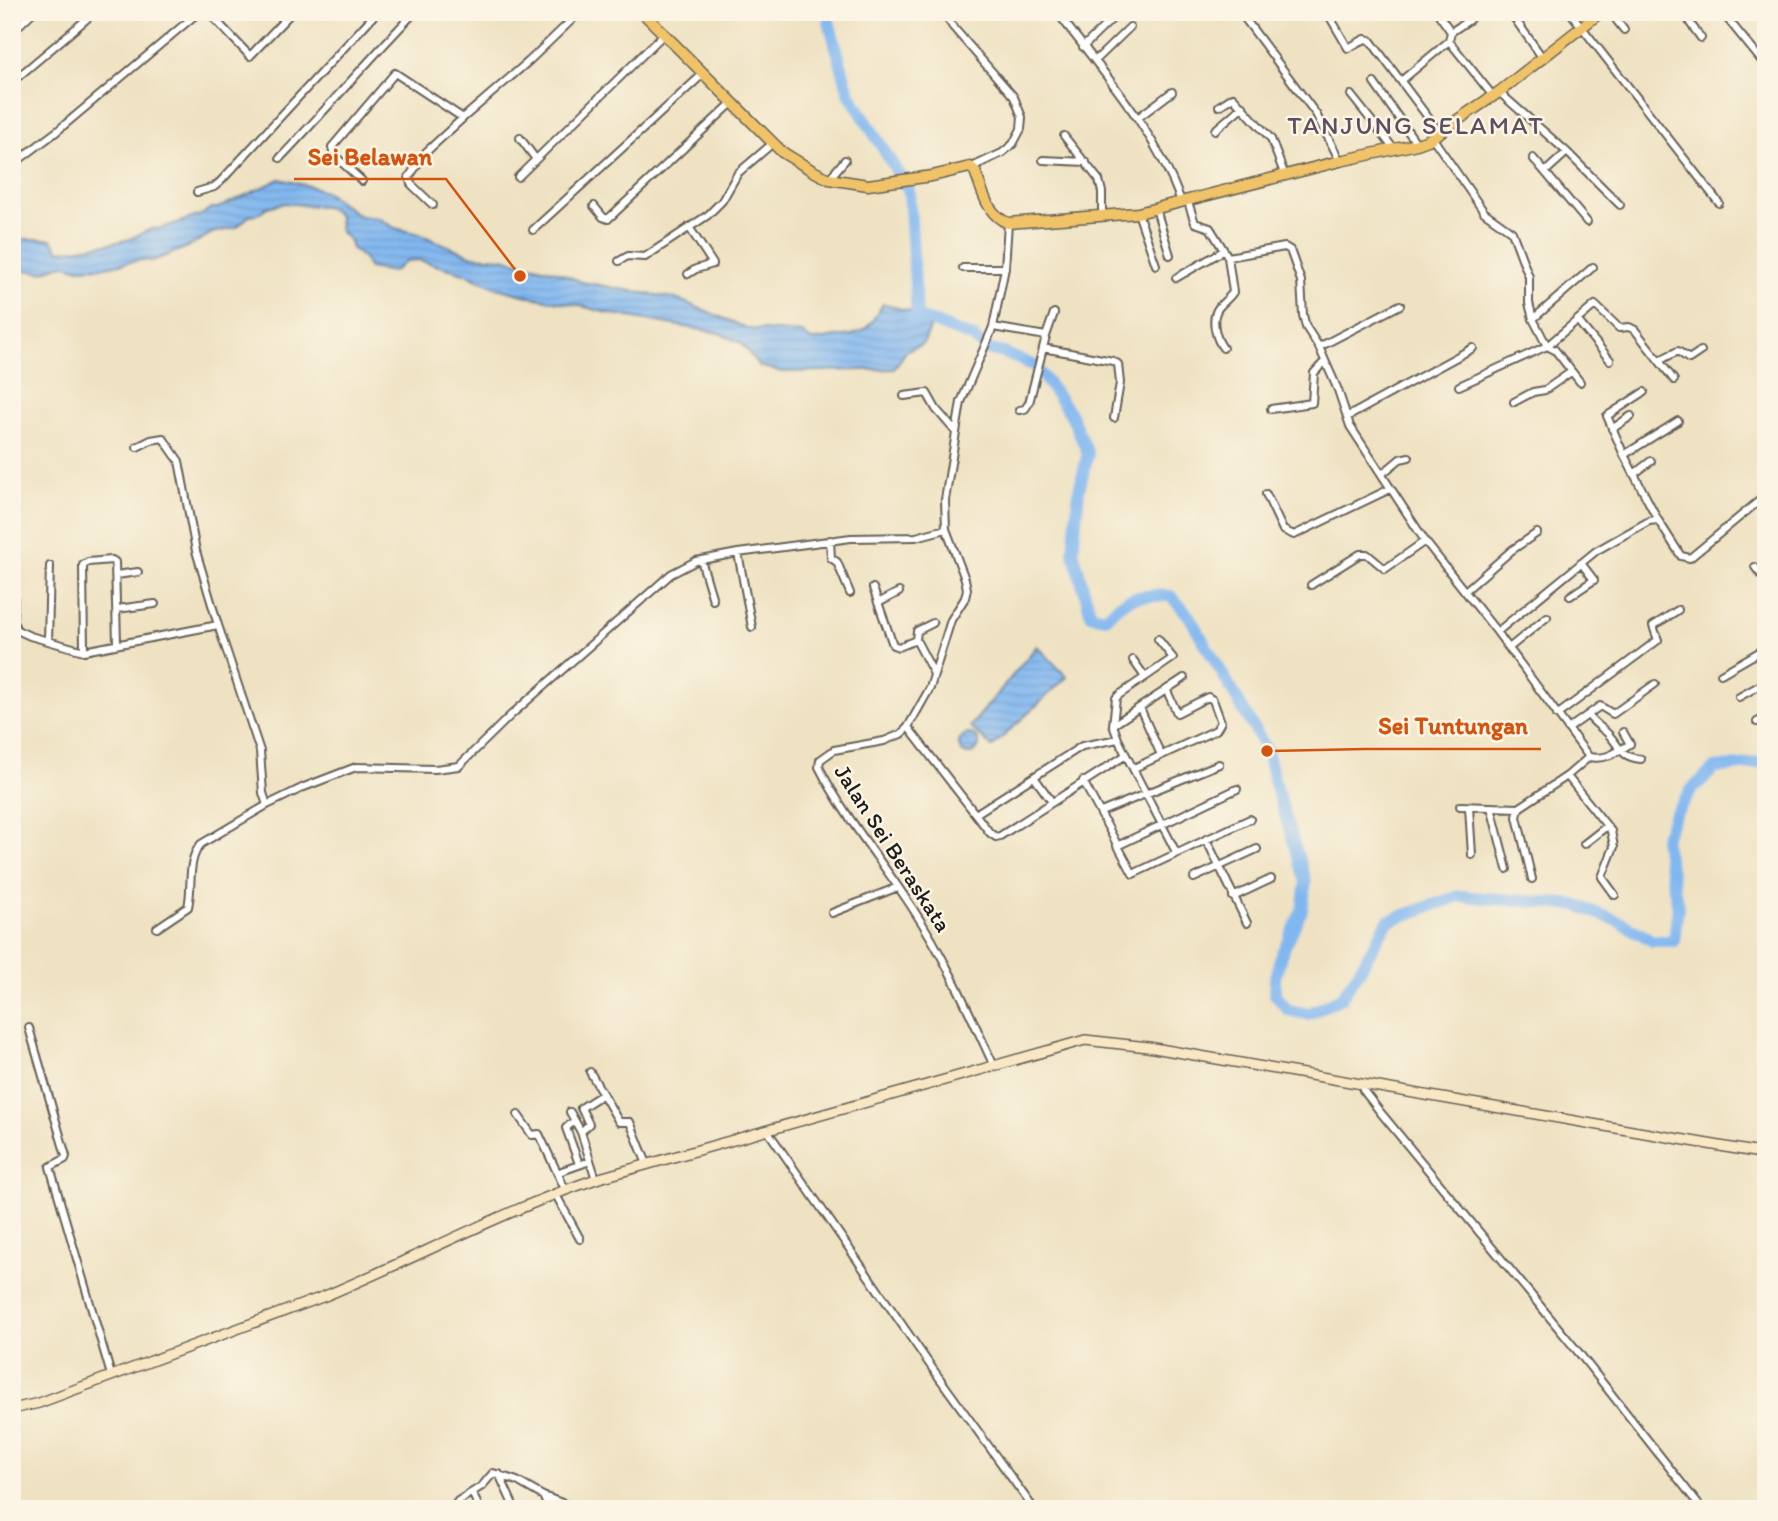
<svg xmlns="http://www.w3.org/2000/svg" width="1778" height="1521" font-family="Itim,sans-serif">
  <defs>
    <pattern id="water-rules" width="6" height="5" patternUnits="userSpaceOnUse" patternTransform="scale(1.75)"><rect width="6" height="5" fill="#81b7f0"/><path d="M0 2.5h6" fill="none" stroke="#6f9dcd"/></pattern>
  </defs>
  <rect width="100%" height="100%" fill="#fcf5e5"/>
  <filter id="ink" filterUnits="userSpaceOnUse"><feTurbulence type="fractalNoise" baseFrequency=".0143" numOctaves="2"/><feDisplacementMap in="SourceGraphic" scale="14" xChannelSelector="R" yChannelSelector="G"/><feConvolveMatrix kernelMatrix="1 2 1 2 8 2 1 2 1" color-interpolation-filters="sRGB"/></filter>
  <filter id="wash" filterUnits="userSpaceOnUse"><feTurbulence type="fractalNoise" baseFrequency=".00686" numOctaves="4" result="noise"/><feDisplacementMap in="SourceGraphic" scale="28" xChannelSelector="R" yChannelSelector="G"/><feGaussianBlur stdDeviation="1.57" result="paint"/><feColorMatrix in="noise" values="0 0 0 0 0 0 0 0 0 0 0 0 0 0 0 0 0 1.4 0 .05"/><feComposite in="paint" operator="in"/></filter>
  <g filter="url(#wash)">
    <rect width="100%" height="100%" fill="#efe2c2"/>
    <path fill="url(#water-rules)" stroke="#4e6a86" stroke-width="2" d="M280,179L313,187L327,193L360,216L378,218L395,228L419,234L473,256L502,258L555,271L582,282L677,299L749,329L802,333L811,340H817L851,335L863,331L871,323L883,304L931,317L930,329L923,344L907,350L894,369L782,372L759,366L741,343L719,333L607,313L578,305L531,297L497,288L464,273L418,260L406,261L393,272L369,268L363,258L352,249L350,241L340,231L339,217L333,210L325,207L284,203L267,207L258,214L250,215L237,227L212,233L190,246L153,261L140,260L105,267L76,268L64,264L43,272L12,269V239H51L60,251L113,243L130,239L151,229L162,228L201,215L211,208H218Z
      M1037,646L1067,677L992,747L970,727Z
      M959 744a10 10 0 1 1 20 0a10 10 0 1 1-20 0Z"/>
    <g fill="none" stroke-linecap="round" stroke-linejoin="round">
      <path stroke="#81b7f0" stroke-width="12" d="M830,12L829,22L849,93L909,191L917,316L911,322
        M917,316L974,338L986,349L1004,353L1035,366L1070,413L1088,453L1079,490L1073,551L1091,615L1106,618C1127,594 1140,595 1171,596L1189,616L1267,751L1275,784L1306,882L1302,910L1281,955L1275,978V994L1288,1010L1308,1014L1341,998L1358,973L1388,921L1459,896L1576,905L1620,922L1653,941H1674L1678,907L1664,839L1674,816L1692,789L1715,768L1766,762"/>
    </g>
  </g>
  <g filter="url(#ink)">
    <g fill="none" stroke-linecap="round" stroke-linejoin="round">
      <g stroke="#666156" stroke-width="10">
        <path id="street" d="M208,12L250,56L292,12
          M943,12L953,27L1014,97L1022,117L1021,129L1013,144L1002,153L972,167
          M1057,12C1103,73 1154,128 1181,201
          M1240,12L1316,114L1340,161
          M1327,12L1348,48L1365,39L1370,40L1439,132
          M1437,12L1451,32L1449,41L1493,96
          M1510,12L1542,57
          M1570,12L1719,203
          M1610,12L1624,30
          M1686,12L1690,23L1701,38
          M1722,12L1766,66
          M650,20L659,12
          M1063,20L1073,12
          M12,32L33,12
          M1451,32L1469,20L1474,12
          M1083,47L1119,12
          M1095,61L1130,27
          M1401,81L1449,41
          M12,82L95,12
          M1374,83L1417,144
          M1499,92L1567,152L1620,205
          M1351,95L1394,149
          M1219,106L1233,97L1271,139L1285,176
          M1139,117L1172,92
          M1215,130L1243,106
          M1064,136L1099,180L1102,192V216
          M1432,137L1484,212L1512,232L1529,277V303L1533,319L1547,346
          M520,138L535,158
          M280,158C326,110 369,59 415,12
          M1533,158L1545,172L1567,152
          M20,159L56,132L199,12
          M1043,160L1086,162
          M1545,172L1587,222
          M518,177L664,34
          M829,179L845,160
          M362,181L334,155L332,147L395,73L463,118L529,61L580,12
          M197,192L214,187L220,182L377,12
          M1187,199L1195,223L1210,228L1228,257L1285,247L1290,250L1301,281L1303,315L1306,327L1319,347L1338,390L1350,426L1425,541L1497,632L1589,757
          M433,205L411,184L409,177L426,152L463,118
          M594,206L603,217L608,219L732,103
          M1156,209L1170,255
          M1138,213L1156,265
          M533,230L704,73
          M1763,254L1766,252
          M619,261L628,256L645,257L708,215L722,201L738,173L773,143
          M963,268H1005
          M688,274L696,269L713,264L689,227
          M1176,278L1223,251
          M1533,319L1593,267
          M1577,320L1610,360
          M993,327L1046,336L1043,348L1113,361L1118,364L1120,383L1114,418
          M1764,332L1766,330
          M1046,336L1054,313
          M1547,346L1555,350L1580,382
          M1319,347L1400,305
          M1223,348C1216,339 1211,321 1217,310C1221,303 1229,299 1233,292L1228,257
          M1660,360L1678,351L1689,359L1701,351
          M1459,386L1547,346L1595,305L1619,328L1629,327L1635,330L1674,380
          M904,396L927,393L936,409L955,431
          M1514,402L1533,392L1545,390L1571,372
          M1271,409L1312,403L1314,373L1325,361
          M1019,410L1025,409L1029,403L1043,348
          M1347,417L1473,348
          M1612,429L1631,416
          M137,447L151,440L163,438L179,461L196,551L218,625L260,751L263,793L267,805L304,787L356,767L435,769L459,766L511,715L671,574L696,561L738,553L851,538L916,537L946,529
          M1624,455L1678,421
          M1382,474L1400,459L1409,457
          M1634,474L1651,461
          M1266,494L1283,530L1294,535L1390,489
          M1658,520L1681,556L1690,558L1766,495
          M830,540L831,558L837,562L850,593
          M738,553L752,627
          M701,560L713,600
          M15,563L13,622L17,630L30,636L84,651L218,625
          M1755,567L1766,581
          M116,575L138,572
          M1311,585L1360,554H1367L1385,569L1425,541
          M873,588L893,645L899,647L916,640L934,674
          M1465,591L1512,550L1537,533
          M1570,596L1594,580L1581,563
          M878,603L899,592
          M117,609L155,604
          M1497,632L1596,551L1649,521L1658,520L1624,455L1607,416L1644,392
          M916,640L917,631L933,623
          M48,641L50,566
          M1509,648L1547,617
          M84,651L83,565L88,562L112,560L115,562L117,644
          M1133,660L1145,677
          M1721,674L1766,648
          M1739,697L1766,682
          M1140,708L1161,755
          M1557,715L1658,640L1653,626L1678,610
          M1588,715C1593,722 1599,726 1605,731C1620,744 1618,757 1641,759
          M1757,722L1766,717
          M1113,725L1116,698L1119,695L1173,658L1158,639
          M908,727L990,833L996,837L1000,836L1126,755L1118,739L1082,746L977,813
          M1568,729L1600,706L1613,714L1655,684
          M1118,739L1113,725L1184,678
          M1126,755L1176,852
          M1589,757C1607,760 1615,753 1630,744L1623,732
          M1134,768L1216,730L1221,722L1213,700L1208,697L1177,713L1167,691
          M1567,776L1611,831L1614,847L1602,877L1615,895
          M1034,777L1052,802
          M1083,781L1133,874L1250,819
          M1460,806L1519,808
          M1469,807L1472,855
          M1491,807L1507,869
          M1101,812L1219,764
          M1206,839L1247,923
          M1584,844L1607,826
          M1117,846L1237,789
          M1194,878L1257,849
          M1532,879L1517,817L1519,808L1567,776L1589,757
          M1233,897L1271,879
          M832,913L898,887
          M157,928L188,907C193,887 186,861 201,844L267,805
          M29,1028L66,1156L65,1159L50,1167L111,1375
          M994,1066C969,1012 946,959 913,909C882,861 845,818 819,767L820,760L834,750L884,741L901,734L908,727L930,688L951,620L965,598L967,589L965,579L946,529L945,500L961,402L993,327L1005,268L1008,223
          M590,1072L619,1122H630L647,1164
          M1361,1084L1363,1090L1381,1113L1579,1353L1702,1509
          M570,1112L581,1132L596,1179
          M518,1115L532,1135L539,1134L565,1189
          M574,1121L566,1128L579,1164
          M767,1130L930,1365L1034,1509
          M581,1132L589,1124L581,1108L603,1094
          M559,1172L590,1161
          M555,1193L580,1239
          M499,1474L515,1509
          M472,1493L480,1509
          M543,1496L549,1509
          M452,1509L458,1501L482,1486L493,1473L517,1481L543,1496L578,1509"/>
      </g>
      <g stroke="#666156" stroke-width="12">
        <path id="secondary" d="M12,1409L39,1403L325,1296C416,1258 503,1211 596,1179L1085,1040L1148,1047L1766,1154"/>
      </g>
      <g stroke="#666156" stroke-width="13">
        <path id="primary" d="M642,12L782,152L813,171L829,179L868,185L932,176L970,167L975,171C982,190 987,215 1008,223L1138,213L1340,161L1417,144L1428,140L1499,92L1601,12"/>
      </g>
      <use href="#street" stroke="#fff" stroke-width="6"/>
      <use href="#secondary" stroke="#f9e7c3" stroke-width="9"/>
      <use href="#primary" stroke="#f1c369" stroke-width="10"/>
    </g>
  </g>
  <g text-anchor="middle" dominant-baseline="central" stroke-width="5" stroke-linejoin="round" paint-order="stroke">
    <g font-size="23" fill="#1c1c1c" stroke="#fcf5e5">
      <text transform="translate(893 848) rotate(57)">Jalan Sei Beraskata</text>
    </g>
    <g font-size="26" letter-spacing="2" fill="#5b5061" stroke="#fcf5e5">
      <text x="1416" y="125">TANJUNG SELAMAT</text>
    </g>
  </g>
  <path fill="none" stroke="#d4530e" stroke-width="2.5" d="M520 276L446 179H294M1267 751L1365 749H1541"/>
  <g fill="#d4530e" stroke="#fcf5e5" stroke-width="2.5">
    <circle cx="520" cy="276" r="7"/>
    <circle cx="1267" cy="751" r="7"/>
  </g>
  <g font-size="24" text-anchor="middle" font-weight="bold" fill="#d4530e" stroke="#fcf5e5" stroke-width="5" stroke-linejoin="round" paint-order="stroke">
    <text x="370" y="165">Sei Belawan</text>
    <text x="1453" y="734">Sei Tuntungan</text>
  </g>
  <rect width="1778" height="1521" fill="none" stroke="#fcf5e5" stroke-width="42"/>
</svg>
